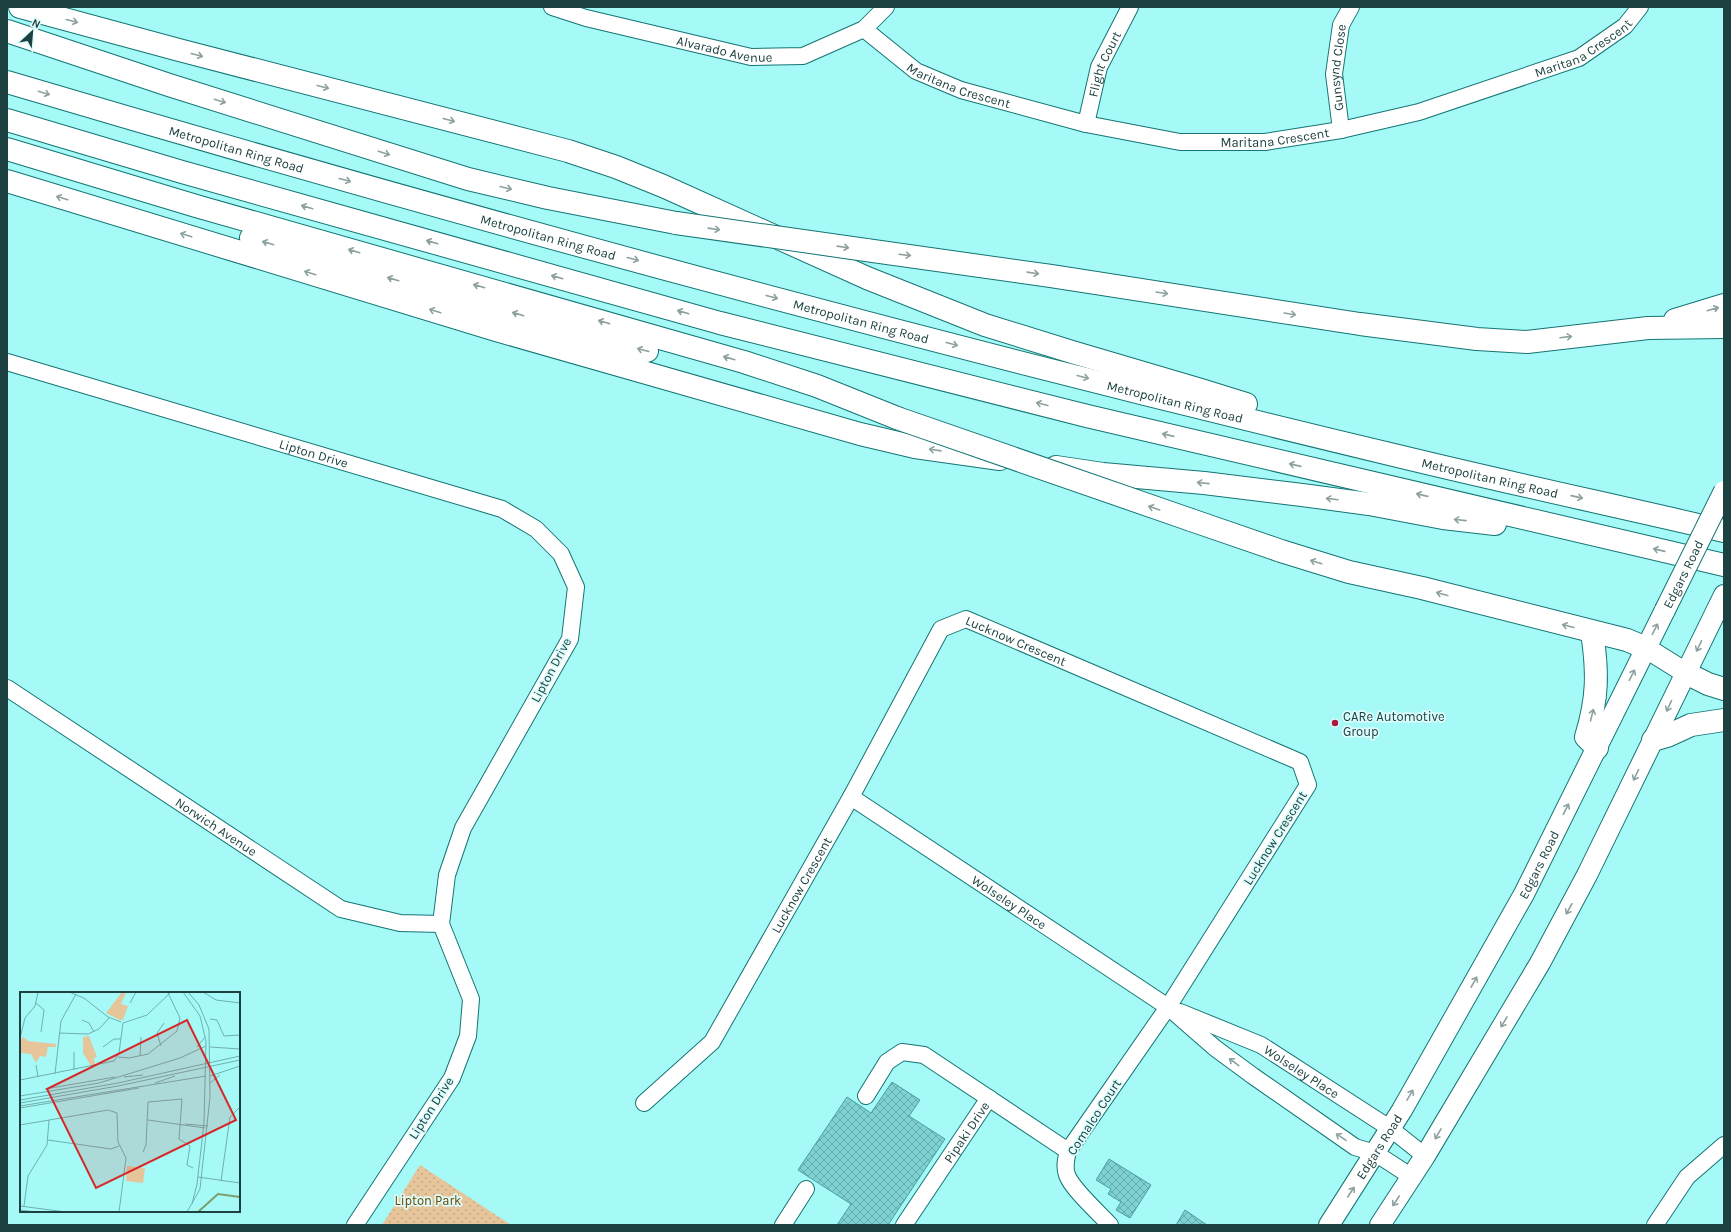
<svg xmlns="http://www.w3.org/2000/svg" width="1731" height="1232" font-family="Karla,sans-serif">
  <defs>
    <pattern id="green-dots" width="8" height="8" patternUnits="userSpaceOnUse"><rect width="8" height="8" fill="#e6c59a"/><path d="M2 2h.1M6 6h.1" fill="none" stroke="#c5aa86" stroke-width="1.8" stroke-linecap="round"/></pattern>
    <pattern id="building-cross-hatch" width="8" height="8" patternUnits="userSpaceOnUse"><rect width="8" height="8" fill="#7ed2d1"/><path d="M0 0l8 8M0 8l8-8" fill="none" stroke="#67acab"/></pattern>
  </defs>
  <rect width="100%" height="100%" fill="#a5faf8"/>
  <path fill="url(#green-dots)" d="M420,1165L511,1225H382Z"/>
  <path fill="url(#building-cross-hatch)" stroke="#499f9e" d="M892,1082L920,1100L909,1116L945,1139L888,1225H837L851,1204L798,1170L847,1097L871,1113Z
    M1109,1159L1151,1185L1130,1218L1116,1210L1121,1202L1108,1194L1111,1189L1096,1180Z
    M1185,1210L1207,1225H1176Z"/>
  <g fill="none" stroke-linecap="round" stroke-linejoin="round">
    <g stroke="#147574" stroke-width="18">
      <g id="minor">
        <path id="s1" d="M552,7L586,18L751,57L803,56L864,29L886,7"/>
        <path id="s2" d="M864,29L916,71L961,90L1086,124L1180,142H1265L1341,130L1419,112L1579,58L1625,26L1640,7"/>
        <path id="s3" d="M1086,124L1099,67L1130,7"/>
        <path id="s4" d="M1341,130L1334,74L1341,25L1351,7"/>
        <path id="s5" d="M7,362L502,509L536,529L561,554L576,587L570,639L463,828L447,875L441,924L471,999L468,1036L452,1078L355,1225"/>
        <path id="s6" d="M7,688L341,909L400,923L441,924"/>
        <path id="s7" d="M851,797L1168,1007L1215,1048L1253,1076L1355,1147L1375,1153L1412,1177"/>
        <path id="s8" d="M1180,1012L1261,1045L1391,1129L1425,1156"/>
        <path d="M866,1096L887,1062L902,1052L924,1055L1068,1151"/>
        <path id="s9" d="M644,1103L712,1042L851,797L941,629L966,619L1300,762L1308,785L1168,1007L1068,1151C1066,1159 1064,1167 1067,1175C1072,1189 1099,1213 1110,1225"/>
        <path d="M783,1225L806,1189"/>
        <path id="s10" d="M904,1225L989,1098"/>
        <path d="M1655,1225L1687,1177L1724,1145"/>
      </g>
    </g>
    <g stroke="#147574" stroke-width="22">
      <g id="major">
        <path d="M1646,648L1686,673"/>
        <path id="s11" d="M1329,1225L1402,1110L1524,894L1665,610"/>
        <path d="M1380,1225L1425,1156L1540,963L1587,875L1724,595"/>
      </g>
    </g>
    <g stroke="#147574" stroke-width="24">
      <g id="highway">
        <path d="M20,7L179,50L568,151L616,167L663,186L867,278L985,325L1072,352L1201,390L1246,404"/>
        <path d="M7,31L169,85L468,179L548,198L676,223"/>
        <path id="s12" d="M7,82C469,219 934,345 1402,457C1509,483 1617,506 1724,531"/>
        <path d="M7,120L182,172L720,323L1087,416L1724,565"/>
        <path d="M7,149L196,206L744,362L817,386L897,418"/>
        <path d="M7,181L496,330L860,434L915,447L1000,459"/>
        <path d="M251,238L647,351"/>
        <path d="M866,250L1051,276L1360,324L1477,339L1527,342L1648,328L1724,327"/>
        <path d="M1675,320L1724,305"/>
        <path d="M1056,467L1103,474L1204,483L1302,495L1369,504L1443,518L1495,524"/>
        <path d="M1191,520L1281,551L1349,572L1422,588L1627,640L1646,648"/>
        <path d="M1592,632C1598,672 1598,698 1586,737L1597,748"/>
        <path d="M1686,673L1708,684L1724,689"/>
        <path d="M1653,740L1667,736L1691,725L1724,720"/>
      </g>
    </g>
    <use href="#minor" stroke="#fff" stroke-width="16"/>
    <use href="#major" stroke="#fff" stroke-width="20"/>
    <use href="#highway" stroke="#fff" stroke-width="22"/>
    <g stroke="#147574" stroke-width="22" stroke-linecap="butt">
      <g id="major-bridge">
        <path id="s13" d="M1665,610L1724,491"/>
      </g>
    </g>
    <g stroke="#147574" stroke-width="24" stroke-linecap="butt">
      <path id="highway-bridge" d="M676,223L866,250
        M897,418L1191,520"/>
    </g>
    <use href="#major-bridge" stroke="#fff" stroke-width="20"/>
    <use href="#highway-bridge" stroke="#fff" stroke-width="22"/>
  </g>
  <defs><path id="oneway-shaft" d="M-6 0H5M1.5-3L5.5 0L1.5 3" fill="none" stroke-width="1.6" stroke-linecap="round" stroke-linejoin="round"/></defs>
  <g stroke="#8ea0a0">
    <use href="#oneway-shaft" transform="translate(72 21) rotate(15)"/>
    <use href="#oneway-shaft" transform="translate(197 55) rotate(15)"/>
    <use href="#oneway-shaft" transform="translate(323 87) rotate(14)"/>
    <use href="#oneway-shaft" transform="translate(44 93) rotate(17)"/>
    <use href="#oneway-shaft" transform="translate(220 101) rotate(17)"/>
    <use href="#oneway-shaft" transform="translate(449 120) rotate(15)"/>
    <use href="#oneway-shaft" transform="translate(384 153) rotate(18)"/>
    <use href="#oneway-shaft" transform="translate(345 180) rotate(15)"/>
    <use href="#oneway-shaft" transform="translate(506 188) rotate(14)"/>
    <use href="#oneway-shaft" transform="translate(62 198) rotate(-163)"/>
    <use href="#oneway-shaft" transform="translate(307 207) rotate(-164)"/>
    <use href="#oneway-shaft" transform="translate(714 229) rotate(8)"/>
    <use href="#oneway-shaft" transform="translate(186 235) rotate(-163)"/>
    <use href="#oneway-shaft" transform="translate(432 242) rotate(-164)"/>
    <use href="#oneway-shaft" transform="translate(268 243) rotate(-164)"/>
    <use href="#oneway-shaft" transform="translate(843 247) rotate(8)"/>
    <use href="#oneway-shaft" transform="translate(354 251) rotate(-164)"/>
    <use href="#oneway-shaft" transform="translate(905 255) rotate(7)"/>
    <use href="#oneway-shaft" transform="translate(633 259) rotate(15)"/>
    <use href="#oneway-shaft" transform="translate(310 273) rotate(-163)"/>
    <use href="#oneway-shaft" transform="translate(1033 273) rotate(8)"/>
    <use href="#oneway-shaft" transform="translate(557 277) rotate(-164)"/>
    <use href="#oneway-shaft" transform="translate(393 279) rotate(-164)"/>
    <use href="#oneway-shaft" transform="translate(479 286) rotate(-164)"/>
    <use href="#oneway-shaft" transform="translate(1162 293) rotate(9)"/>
    <use href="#oneway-shaft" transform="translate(772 297) rotate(15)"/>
    <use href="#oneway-shaft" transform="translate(1713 309) rotate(-16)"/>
    <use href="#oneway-shaft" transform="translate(435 311) rotate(-163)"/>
    <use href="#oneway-shaft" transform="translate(683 312) rotate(-164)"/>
    <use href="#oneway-shaft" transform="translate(518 314) rotate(-164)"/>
    <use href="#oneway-shaft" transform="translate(1290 314) rotate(9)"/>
    <use href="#oneway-shaft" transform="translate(604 322) rotate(-164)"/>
    <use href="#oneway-shaft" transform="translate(1566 337) rotate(-7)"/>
    <use href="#oneway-shaft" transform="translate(952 344) rotate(15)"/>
    <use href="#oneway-shaft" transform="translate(643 350) rotate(-165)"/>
    <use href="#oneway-shaft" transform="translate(729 358) rotate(-164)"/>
    <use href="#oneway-shaft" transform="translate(1083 377) rotate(14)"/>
    <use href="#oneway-shaft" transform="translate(1042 404) rotate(-166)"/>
    <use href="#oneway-shaft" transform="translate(1168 435) rotate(-167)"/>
    <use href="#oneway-shaft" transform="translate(935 450) rotate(-172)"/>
    <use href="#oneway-shaft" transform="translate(1295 465) rotate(-167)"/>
    <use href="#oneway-shaft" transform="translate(1203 483) rotate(-174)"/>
    <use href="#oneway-shaft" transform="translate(1422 495) rotate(-167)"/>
    <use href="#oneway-shaft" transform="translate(1577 497) rotate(13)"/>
    <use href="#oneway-shaft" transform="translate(1332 499) rotate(-173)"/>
    <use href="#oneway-shaft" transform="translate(1154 508) rotate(-161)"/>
    <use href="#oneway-shaft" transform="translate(1460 520) rotate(-174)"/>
    <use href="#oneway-shaft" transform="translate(1659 550) rotate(-167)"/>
    <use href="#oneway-shaft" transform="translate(1316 562) rotate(-163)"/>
    <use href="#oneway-shaft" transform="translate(1442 594) rotate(-165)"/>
    <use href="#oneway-shaft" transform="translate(1568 626) rotate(-166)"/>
    <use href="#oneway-shaft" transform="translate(1655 629) rotate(-63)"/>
    <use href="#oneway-shaft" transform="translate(1699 646) rotate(116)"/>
    <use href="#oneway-shaft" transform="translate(1632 675) rotate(-63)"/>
    <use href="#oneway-shaft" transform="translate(1669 706) rotate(115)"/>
    <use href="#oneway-shaft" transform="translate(1592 715) rotate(-76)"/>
    <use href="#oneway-shaft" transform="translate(1636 775) rotate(116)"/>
    <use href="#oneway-shaft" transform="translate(1566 809) rotate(-63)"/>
    <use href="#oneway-shaft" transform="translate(1569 909) rotate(119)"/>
    <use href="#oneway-shaft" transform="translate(1474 982) rotate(-61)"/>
    <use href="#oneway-shaft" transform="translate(1504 1022) rotate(121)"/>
    <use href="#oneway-shaft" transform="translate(1234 1062) rotate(-143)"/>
    <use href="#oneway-shaft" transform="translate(1410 1095) rotate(-60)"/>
    <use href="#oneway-shaft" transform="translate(1438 1134) rotate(120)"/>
    <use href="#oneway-shaft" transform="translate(1341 1137) rotate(-146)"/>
    <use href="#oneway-shaft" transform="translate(1351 1192) rotate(-57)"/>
    <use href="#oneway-shaft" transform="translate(1396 1201) rotate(123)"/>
  </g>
  <circle fill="#ac173e" stroke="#ddfdfc" stroke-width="1.5" cx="1335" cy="723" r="4"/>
  <g text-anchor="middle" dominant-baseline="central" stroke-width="3.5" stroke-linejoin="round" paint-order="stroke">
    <g font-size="13" fill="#1d4140" stroke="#ddfdfc">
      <text stroke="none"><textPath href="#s2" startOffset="760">Maritana Crescent</textPath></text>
      <text stroke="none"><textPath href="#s1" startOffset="178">Alvarado Avenue</textPath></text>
      <text stroke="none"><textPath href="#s3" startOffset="63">Flight Court</textPath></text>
      <text stroke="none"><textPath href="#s4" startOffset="63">Gunsynd Close</textPath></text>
      <text stroke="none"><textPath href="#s2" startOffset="112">Maritana Crescent</textPath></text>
      <text stroke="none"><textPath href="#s2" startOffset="436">Maritana Crescent</textPath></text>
      <text stroke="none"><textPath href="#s12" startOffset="239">Metropolitan Ring Road</textPath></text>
      <text stroke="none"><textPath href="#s12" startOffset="563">Metropolitan Ring Road</textPath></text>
      <text stroke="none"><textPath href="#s12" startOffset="887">Metropolitan Ring Road</textPath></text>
      <text stroke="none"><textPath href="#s12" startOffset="1211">Metropolitan Ring Road</textPath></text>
      <text stroke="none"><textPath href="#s5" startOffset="320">Lipton Drive</textPath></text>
      <text stroke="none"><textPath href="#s12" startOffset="1535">Metropolitan Ring Road</textPath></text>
      <text stroke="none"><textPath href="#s13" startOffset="40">Edgars Road</textPath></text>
      <text stroke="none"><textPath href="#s9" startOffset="645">Lucknow Crescent</textPath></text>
      <text transform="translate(551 670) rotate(-62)">Lipton Drive</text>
      <text stroke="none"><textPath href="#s6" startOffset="251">Norwich Avenue</textPath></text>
      <text transform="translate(1275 838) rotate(-58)">Lucknow Crescent</text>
      <text stroke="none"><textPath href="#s11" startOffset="417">Edgars Road</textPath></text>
      <text stroke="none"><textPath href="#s9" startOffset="272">Lucknow Crescent</textPath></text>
      <text stroke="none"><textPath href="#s7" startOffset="190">Wolseley Place</textPath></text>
      <text stroke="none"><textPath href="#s8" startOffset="136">Wolseley Place</textPath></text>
      <text transform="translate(431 1108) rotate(-57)">Lipton Drive</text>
      <text transform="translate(1094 1117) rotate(-57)">Comalco Court</text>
      <text stroke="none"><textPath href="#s10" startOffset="112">Pipaki Drive</textPath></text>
      <text stroke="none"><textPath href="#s11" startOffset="93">Edgars Road</textPath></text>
    </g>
    <g font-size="13" fill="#1d4140" stroke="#ddfdfc" text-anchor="start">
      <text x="1343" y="716">CARe Automotive<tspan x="1343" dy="15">Group</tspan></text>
    </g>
    <g font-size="13" fill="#6c4600" stroke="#ddfdfc">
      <text x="428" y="1200">Lipton Park</text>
    </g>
  </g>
  <g transform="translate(20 992)">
    <rect width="220" height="220" fill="#a5faf8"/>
    <path d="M102,0H106L101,12L108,14L103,28H100L86,21ZM69,44L77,65L74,66L75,73L71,74L63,61V45ZM3,45L8,49L36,52V55H28L26,65L20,64L16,71L11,62L0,61V49ZM107,174L125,176L123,191L106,189Z" fill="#e6c59a"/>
    <path fill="none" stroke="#7d9e69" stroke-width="2" d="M178,220L198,202L220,205"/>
    <path fill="none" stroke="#6fb0ae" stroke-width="1" d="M49,0L64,6L88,25L101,30M163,0L180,24L186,49L184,131L177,192L172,212M183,0L196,8L220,11M16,11L24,18L21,40M110,11L116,0M190,27L197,28L204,44L220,43M62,28L69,31L74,40M103,31L127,23L151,0M39,41L68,42L79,37L89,26M0,46L5,26L15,14L18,0M141,54L137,41L144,31M83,55L94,47H101M177,55L185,45M190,55L220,57M120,64L121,45M98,65L109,66L128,62L157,39L160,26L148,1M16,73L18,85M54,78V60M35,82L41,29L56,2M190,84L220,74M104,85L123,83M0,88L94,69L99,61L103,31M135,91L155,84M190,91L200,83M25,97L95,85M0,104L79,91L160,66L186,54M0,108L98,91L220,64M0,111L98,94L220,68M0,114L186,84M0,116L119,96M128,128L185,136M165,132L188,134M0,133L88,118L97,121L98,150L106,166L99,220M28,148L91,157L99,154M123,160L126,153L128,110L162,107L159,147L170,154L167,173L173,176M178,185L220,191M201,189L210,125L220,115M0,214L46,220M4,214L8,184L27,153L29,128M0,218L16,220M167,220L180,197L190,105L189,37L179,13L168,0"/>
    <path fill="#d62828" fill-opacity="0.15" stroke="#d62828" stroke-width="2" d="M167,28L216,128L76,196L27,97Z"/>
    <rect width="220" height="220" fill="none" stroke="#1d4140" stroke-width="2"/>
  </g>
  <rect width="1731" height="1232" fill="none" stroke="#1d4140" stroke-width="16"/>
  <g transform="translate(32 32) rotate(26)" stroke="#ddfdfc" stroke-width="3" paint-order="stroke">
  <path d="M0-3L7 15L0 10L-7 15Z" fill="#1d4140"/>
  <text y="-6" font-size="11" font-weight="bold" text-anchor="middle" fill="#1d4140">N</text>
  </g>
</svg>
